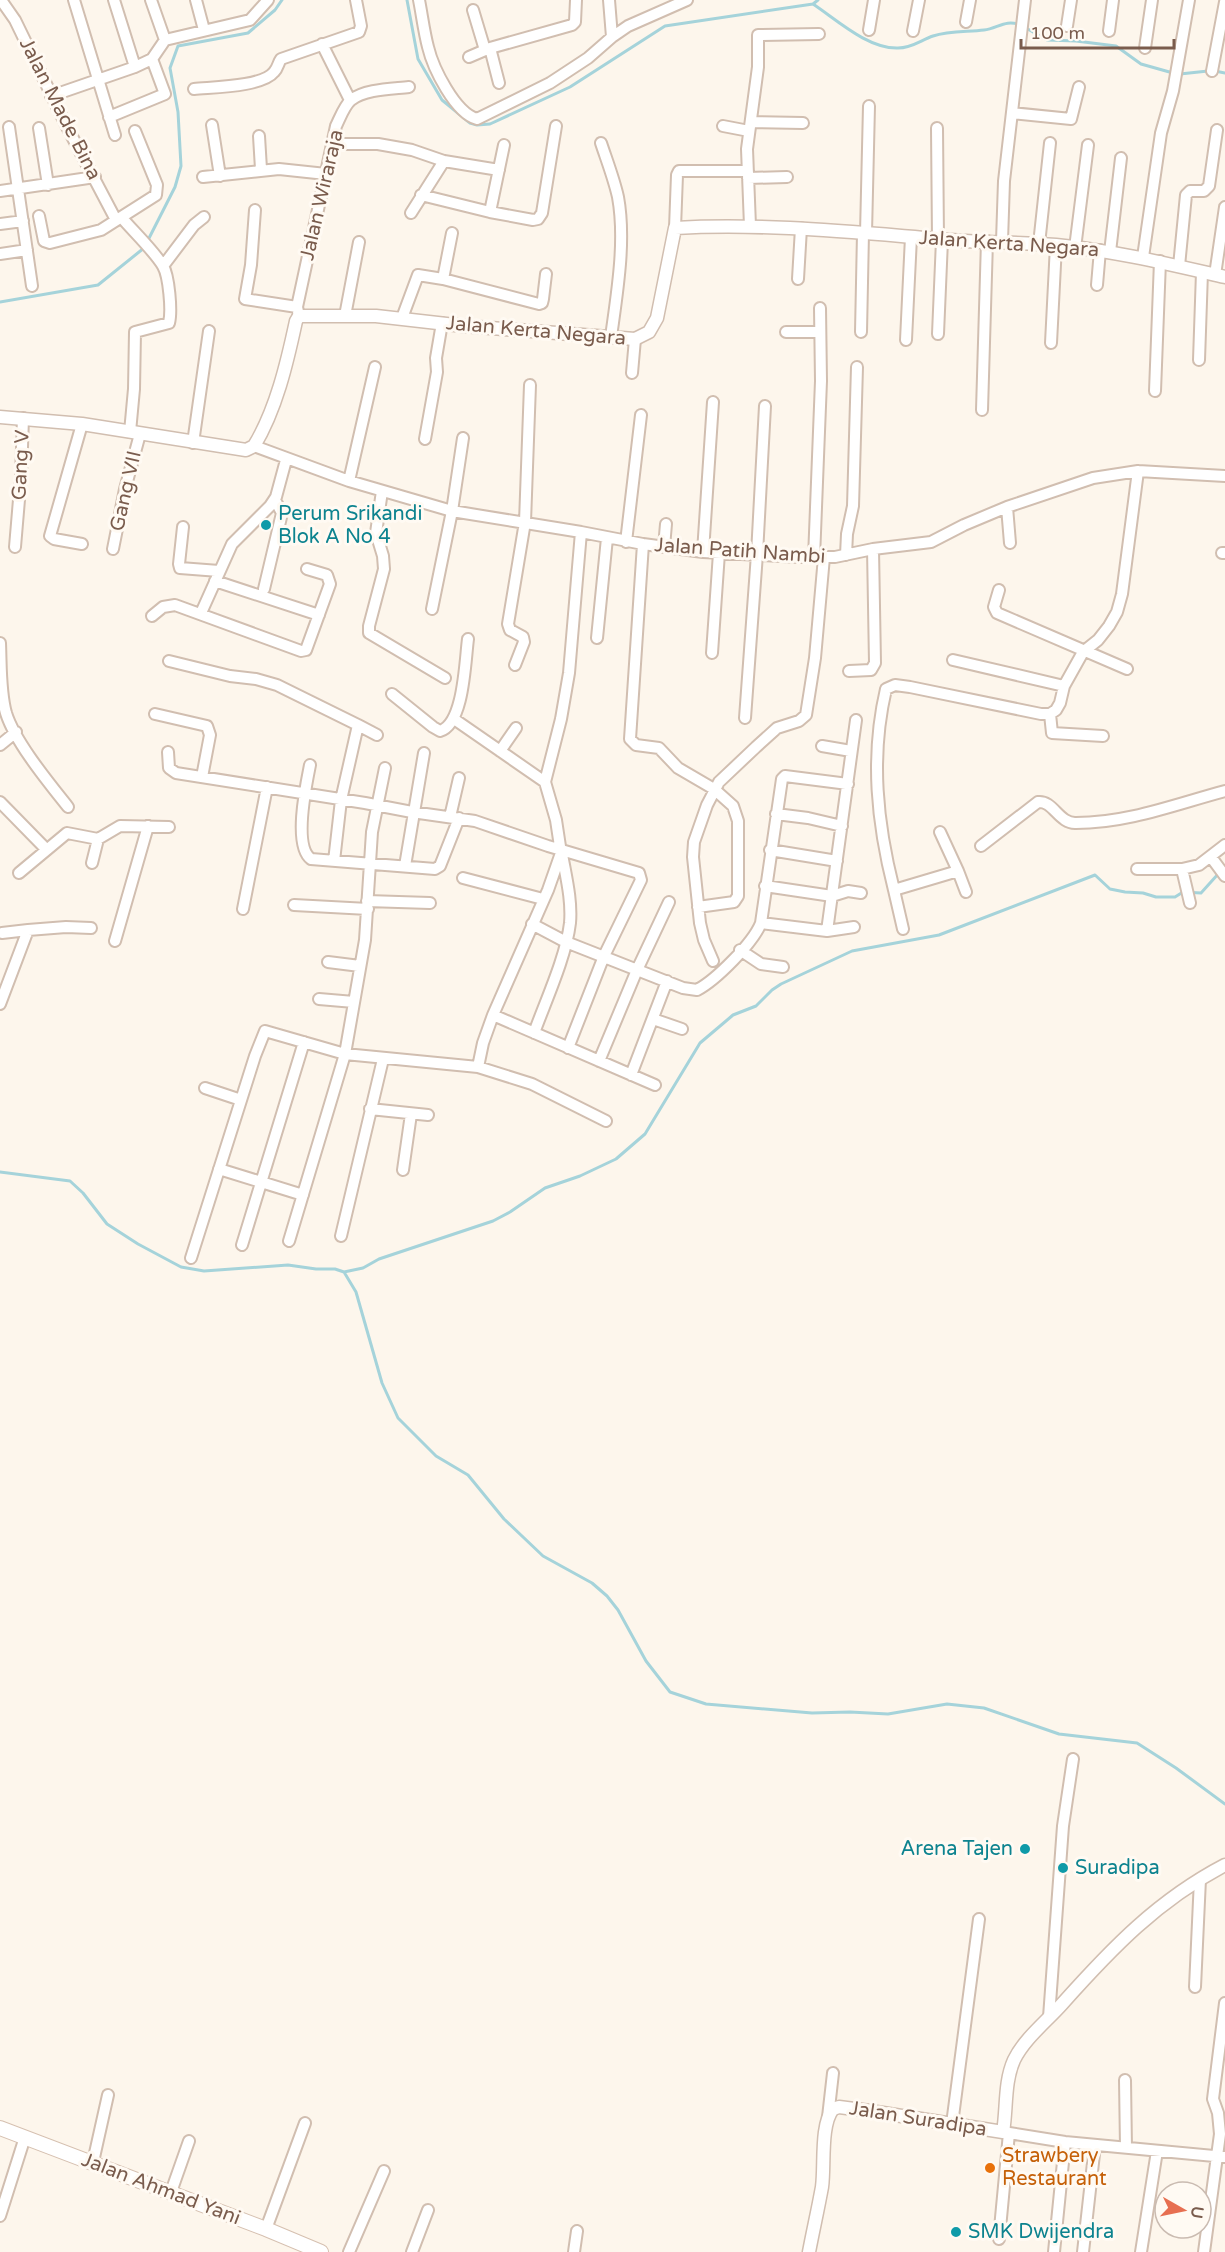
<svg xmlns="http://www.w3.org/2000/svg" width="1225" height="2252" font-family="'Varela Round',sans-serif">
  <rect width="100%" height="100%" fill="#fdf6ec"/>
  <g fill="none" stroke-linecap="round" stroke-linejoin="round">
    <path stroke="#a5d3da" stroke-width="3" d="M407,0L418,59L442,100L470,123L477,125L490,124L570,87L665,26L813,4L818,0
      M813,4C837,20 868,49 898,48C912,48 921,40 933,36C949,31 968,32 984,30C998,28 1006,19 1020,25
      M1026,28L1047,40L1076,41L1116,46L1141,64L1173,73
      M1215,71L1225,73
      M1180,74L1208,71
      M0,302L98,285L144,248L175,187L181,166L178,112L170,68L178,46L248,33L275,10L282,0
      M0,1172L70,1181L83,1193L107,1224L138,1244L181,1267L204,1271L288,1265L316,1269H335L344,1272L356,1292L382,1383L398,1418L436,1456L468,1475L504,1519L543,1556L592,1583L607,1596L618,1610L646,1661L670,1692L706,1704L812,1713L850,1712L888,1714L947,1704L984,1708L1059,1734L1137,1743L1176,1768L1225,1804
      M344,1272L363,1268L379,1259L493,1221L510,1212L545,1188L580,1176L616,1159L645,1134L700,1043L733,1015L756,1006L772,990L781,984L852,951L939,935L1095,875L1110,889L1125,892L1143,893L1156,897H1175L1183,892L1201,893L1219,873"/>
    <g stroke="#d1beb0" stroke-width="14">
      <path id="minor" d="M1,0L15,20L66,125L116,220
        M74,0L115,135
        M114,0L135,67
        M151,0L165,40
        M196,0L204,30
        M419,0C422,15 424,32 428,47C433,68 455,113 477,119L550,83L588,58L612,37L628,26L687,0
        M609,0L612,37
        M473,10L485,50
        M966,22L970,0
        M1067,26L1071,0
        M869,30L874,0
        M913,31L919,0
        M1109,31L1113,0
        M322,44L350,100
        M490,48L499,83
        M1145,48L1152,0
        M469,57L490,48L572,25L575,22L576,0
        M1212,71L1225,2
        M194,89C212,87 262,87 274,72C278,68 278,63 281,59L359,32L361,26L356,0
        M51,96L135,67L152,59L165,40L250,20L268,0
        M1012,113L1071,119L1079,87
        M109,117L165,94L152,59
        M752,122L803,123
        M212,125L220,176
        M723,126L749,131
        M9,127L32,286
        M39,128L48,185
        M937,128L938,239
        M259,136L261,169
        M601,143C607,161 614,179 618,197C626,241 617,293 611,337
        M333,144H378L412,150L444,161L499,170
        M203,177L279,169L326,174
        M748,178L787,177
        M0,191L95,177
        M421,195L490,212L533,220L538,219L542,213L556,126
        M255,210L251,265L245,299L297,307
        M490,212L504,145
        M411,213L444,161
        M39,216L44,241L50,243L101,230L156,195L157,185L135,131
        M122,218C133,231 155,252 163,266C169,276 172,311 169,323L135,332L134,389L130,432
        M0,224L23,221
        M750,226L747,149L758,67V35L819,34
        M675,228L677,175L679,171H748
        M866,233L869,106
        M1002,241L1004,181L1025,0
        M1039,244L1050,143
        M1075,248L1088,145
        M1110,252L1121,158
        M0,254L27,250
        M1143,257L1161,133L1173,91L1189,0
        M163,266L194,225L204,217
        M1179,266L1186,195L1190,191H1204L1209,186L1217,130
        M1215,275L1225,207
        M443,279L452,233
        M798,279L801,228
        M1097,285L1100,250
        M299,316L297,307L336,126C340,118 344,106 351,100C365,89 392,89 409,87
        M345,316L359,242
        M402,318L418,275L443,279L539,304L542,303L543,299L546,274
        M786,332H820
        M861,332L863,233
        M938,334L942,240
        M906,340L911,237
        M1051,343L1056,245
        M1199,360L1202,272
        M632,373L635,339
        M1155,391L1160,261
        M982,410L987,241
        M82,424L50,536L54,539L82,544
        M425,439L437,372L436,358L442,323
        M193,443L209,331
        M254,446L349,481L452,511L581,532L643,544L703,552L799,557H835L873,549L931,542L964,525L1007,507L1093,478L1138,471L1225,476
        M349,481L375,367
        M382,491L376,533L383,556L384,569L369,626V633L445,678
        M1007,507L1010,543
        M183,527L179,564L180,568L219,571
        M626,542L641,415
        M643,544L630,739L636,745L659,748L678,768L714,789L733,806L738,821V896L734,902L698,907
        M15,547L21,476L23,418
        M664,547L666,524
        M113,549L125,489L140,434
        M703,552L713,402
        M1222,553H1225
        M846,555L847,534L853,506L857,367
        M814,558L821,381L820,308
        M215,581L319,615
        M264,589L282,513L275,500
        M999,590L994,607L997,613L1127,669
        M432,609L452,511L463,438
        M201,613L232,544L270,506L276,497L286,460
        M152,616L163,607L175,605L301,651L306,650L330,584L327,575L307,569
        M597,638L607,538
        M0,643C1,666 0,692 6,713C15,742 49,783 68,807
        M712,653L719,553
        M953,660L1064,686
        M169,661L230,676L256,679L277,685L358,725L341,800L334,861
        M515,665L524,642L523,637L510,630L508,624L525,522L530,385
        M849,671L871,670L875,663L873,549
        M392,694L433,727L440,731C464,724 465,661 468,639
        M155,714L207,726L210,735L202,777
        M1050,714L1052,733L1103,736
        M745,718L757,554L765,406
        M454,719L545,782
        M358,725L377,735
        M0,745L16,732
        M822,746L851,751
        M500,751L516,728
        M168,752L169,768L176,773L365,803L412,812L475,821L548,846L639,873L641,880L604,956L568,1048
        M310,765C306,785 293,846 311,859L435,869L440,866L459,818
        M0,802L46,849
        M776,814L808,818L842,826
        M450,817L459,778
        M940,832L958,871
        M981,846L1038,802C1053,800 1059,824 1076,823C1128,823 1176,804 1225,791
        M770,850L837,861
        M1211,857L1225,876
        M92,863L98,839
        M405,866L424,753
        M1137,869H1182L1190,903
        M1182,869L1199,865L1225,845
        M19,873L67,833L98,839L120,826L169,827
        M463,878L543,899
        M765,886L832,896L848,891L861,893
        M894,890L903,929
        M966,892L958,871L894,890C877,823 870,757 886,689L895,685L910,687L1041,714H1050L1056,710L1060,703L1064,686L1083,652L1098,640L1109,626L1117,612L1122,594L1138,471
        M367,901L430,903
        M294,905L368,909
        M243,909L267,787
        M761,923L827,931L854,927
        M532,924L566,942L683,988L697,990C716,980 753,943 761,923L782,779L785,776L848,784
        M827,931L856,720
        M2,933L28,930
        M115,941L148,826
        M740,950L761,964L783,967
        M713,961L704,940L700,923L693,857L694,842L707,805L719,782L756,747L777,728L799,721L806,715L815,658L824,557
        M328,962L360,966
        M319,999L354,1002
        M0,1004L28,930L66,927L91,928
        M493,1015L655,1085
        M653,1019L682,1029
        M534,1033C546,1000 566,957 570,923C572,900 566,877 562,854
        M599,1061L637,970L669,902
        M478,1067L483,1043L493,1015L548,890L561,853L556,820L545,782L561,719L569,673L581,532
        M631,1075L667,981
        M205,1088L241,1100
        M370,1109L428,1115
        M219,1169L303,1195
        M403,1170L411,1114
        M341,1236L383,1059
        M289,1241L345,1054L365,940L372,832L385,768
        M242,1245L304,1042
        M191,1258L255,1056L265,1031L345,1054L478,1067L532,1084L606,1121
        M1195,1987L1200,1879
        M1049,2017L1063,1826L1073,1759
        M1125,2080L1126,2148
        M828,2117L833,2073
        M952,2124L979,1919
        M1003,2132L1065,2142L1225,2157
        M93,2162L108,2095
        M171,2192L189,2141
        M0,2216L25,2137
        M266,2229L305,2123
        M999,2239L1009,2133
        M349,2252L384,2171
        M412,2252L428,2210
        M574,2252L577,2231
        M1054,2252L1065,2142
        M1083,2252L1095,2145
        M1141,2252L1157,2151
        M1204,2252L1220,2134L1218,2113L1213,2099L1225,2003"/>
    </g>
    <g stroke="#d1beb0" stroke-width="15">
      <path id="tertiary" d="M0,417L82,424L246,450L254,446C276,410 287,363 296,321L299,316H376L464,326L635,339L649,332L657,318L675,228C763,223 850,232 938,239C977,243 1016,242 1056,245C1115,251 1168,264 1225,277
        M809,2252C813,2231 818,2209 822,2187C825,2166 820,2125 833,2109L839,2107L870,2111L1003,2132C1007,2109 1004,2082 1014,2060C1024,2039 1046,2022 1062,2004C1112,1948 1158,1900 1225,1865"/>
    </g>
    <g stroke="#d6c0b0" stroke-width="16">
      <path id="secondary" d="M0,2128L266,2229L321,2252"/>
    </g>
    <use href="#minor" stroke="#fff" stroke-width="10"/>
    <use href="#tertiary" stroke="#fff" stroke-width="12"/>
    <use href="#secondary" stroke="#fff" stroke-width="14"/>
  </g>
  <g fill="#0f9aa8" stroke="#fffaf3" stroke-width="2">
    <circle cx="266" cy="525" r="6"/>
    <circle cx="1025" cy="1849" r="6"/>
    <circle cx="1063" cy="1868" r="6"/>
    <circle cx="956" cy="2232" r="6"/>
  </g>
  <circle fill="#e8710a" stroke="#fffaf3" stroke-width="2" cx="990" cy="2168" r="6"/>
  <g text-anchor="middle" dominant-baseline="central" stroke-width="6" stroke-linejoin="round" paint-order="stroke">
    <g font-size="20" fill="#7a5c4d" stroke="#fffaf3">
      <text transform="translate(60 109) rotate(63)">Jalan Made Bina</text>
      <text transform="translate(322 195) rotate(-77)">Jalan Wiraraja</text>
      <text transform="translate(1009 244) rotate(4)">Jalan Kerta Negara</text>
      <text transform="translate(536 331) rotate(5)">Jalan Kerta Negara</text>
      <text transform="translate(21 465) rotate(-87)">Gang V</text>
      <text transform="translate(126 491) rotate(-77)">Gang VII</text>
      <text transform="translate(740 551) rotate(4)">Jalan Patih Nambi</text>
      <text transform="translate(918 2119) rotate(9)">Jalan Suradipa</text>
      <text transform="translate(161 2189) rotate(21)">Jalan Ahmad Yani</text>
    </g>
    <g font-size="20" fill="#0d838f" stroke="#fffaf3" text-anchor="start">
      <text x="278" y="514">Perum Srikandi<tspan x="278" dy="23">Blok A No 4</tspan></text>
      <text x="1013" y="1849" text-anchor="end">Arena Tajen</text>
      <text x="1075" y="1868">Suradipa</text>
      <text x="968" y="2232">SMK Dwijendra</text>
    </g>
    <g font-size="20" fill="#c56008" stroke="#fffaf3" text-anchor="start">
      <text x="1002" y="2156">Strawbery<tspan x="1002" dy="23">Restaurant</tspan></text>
    </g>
  </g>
  <g transform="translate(1183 2210) rotate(99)"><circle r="28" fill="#fffaf3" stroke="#cabbb1" stroke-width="1.5"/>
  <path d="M0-4.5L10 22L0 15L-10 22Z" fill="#e76f51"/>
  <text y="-9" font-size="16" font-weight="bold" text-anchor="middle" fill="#7a5c4d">U</text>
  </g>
  <path d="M1021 39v9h153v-9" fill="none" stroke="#7a5c4d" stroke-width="3"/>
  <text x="1030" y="39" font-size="18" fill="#7a5c4d" stroke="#fffaf3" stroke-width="4.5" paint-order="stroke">100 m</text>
</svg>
